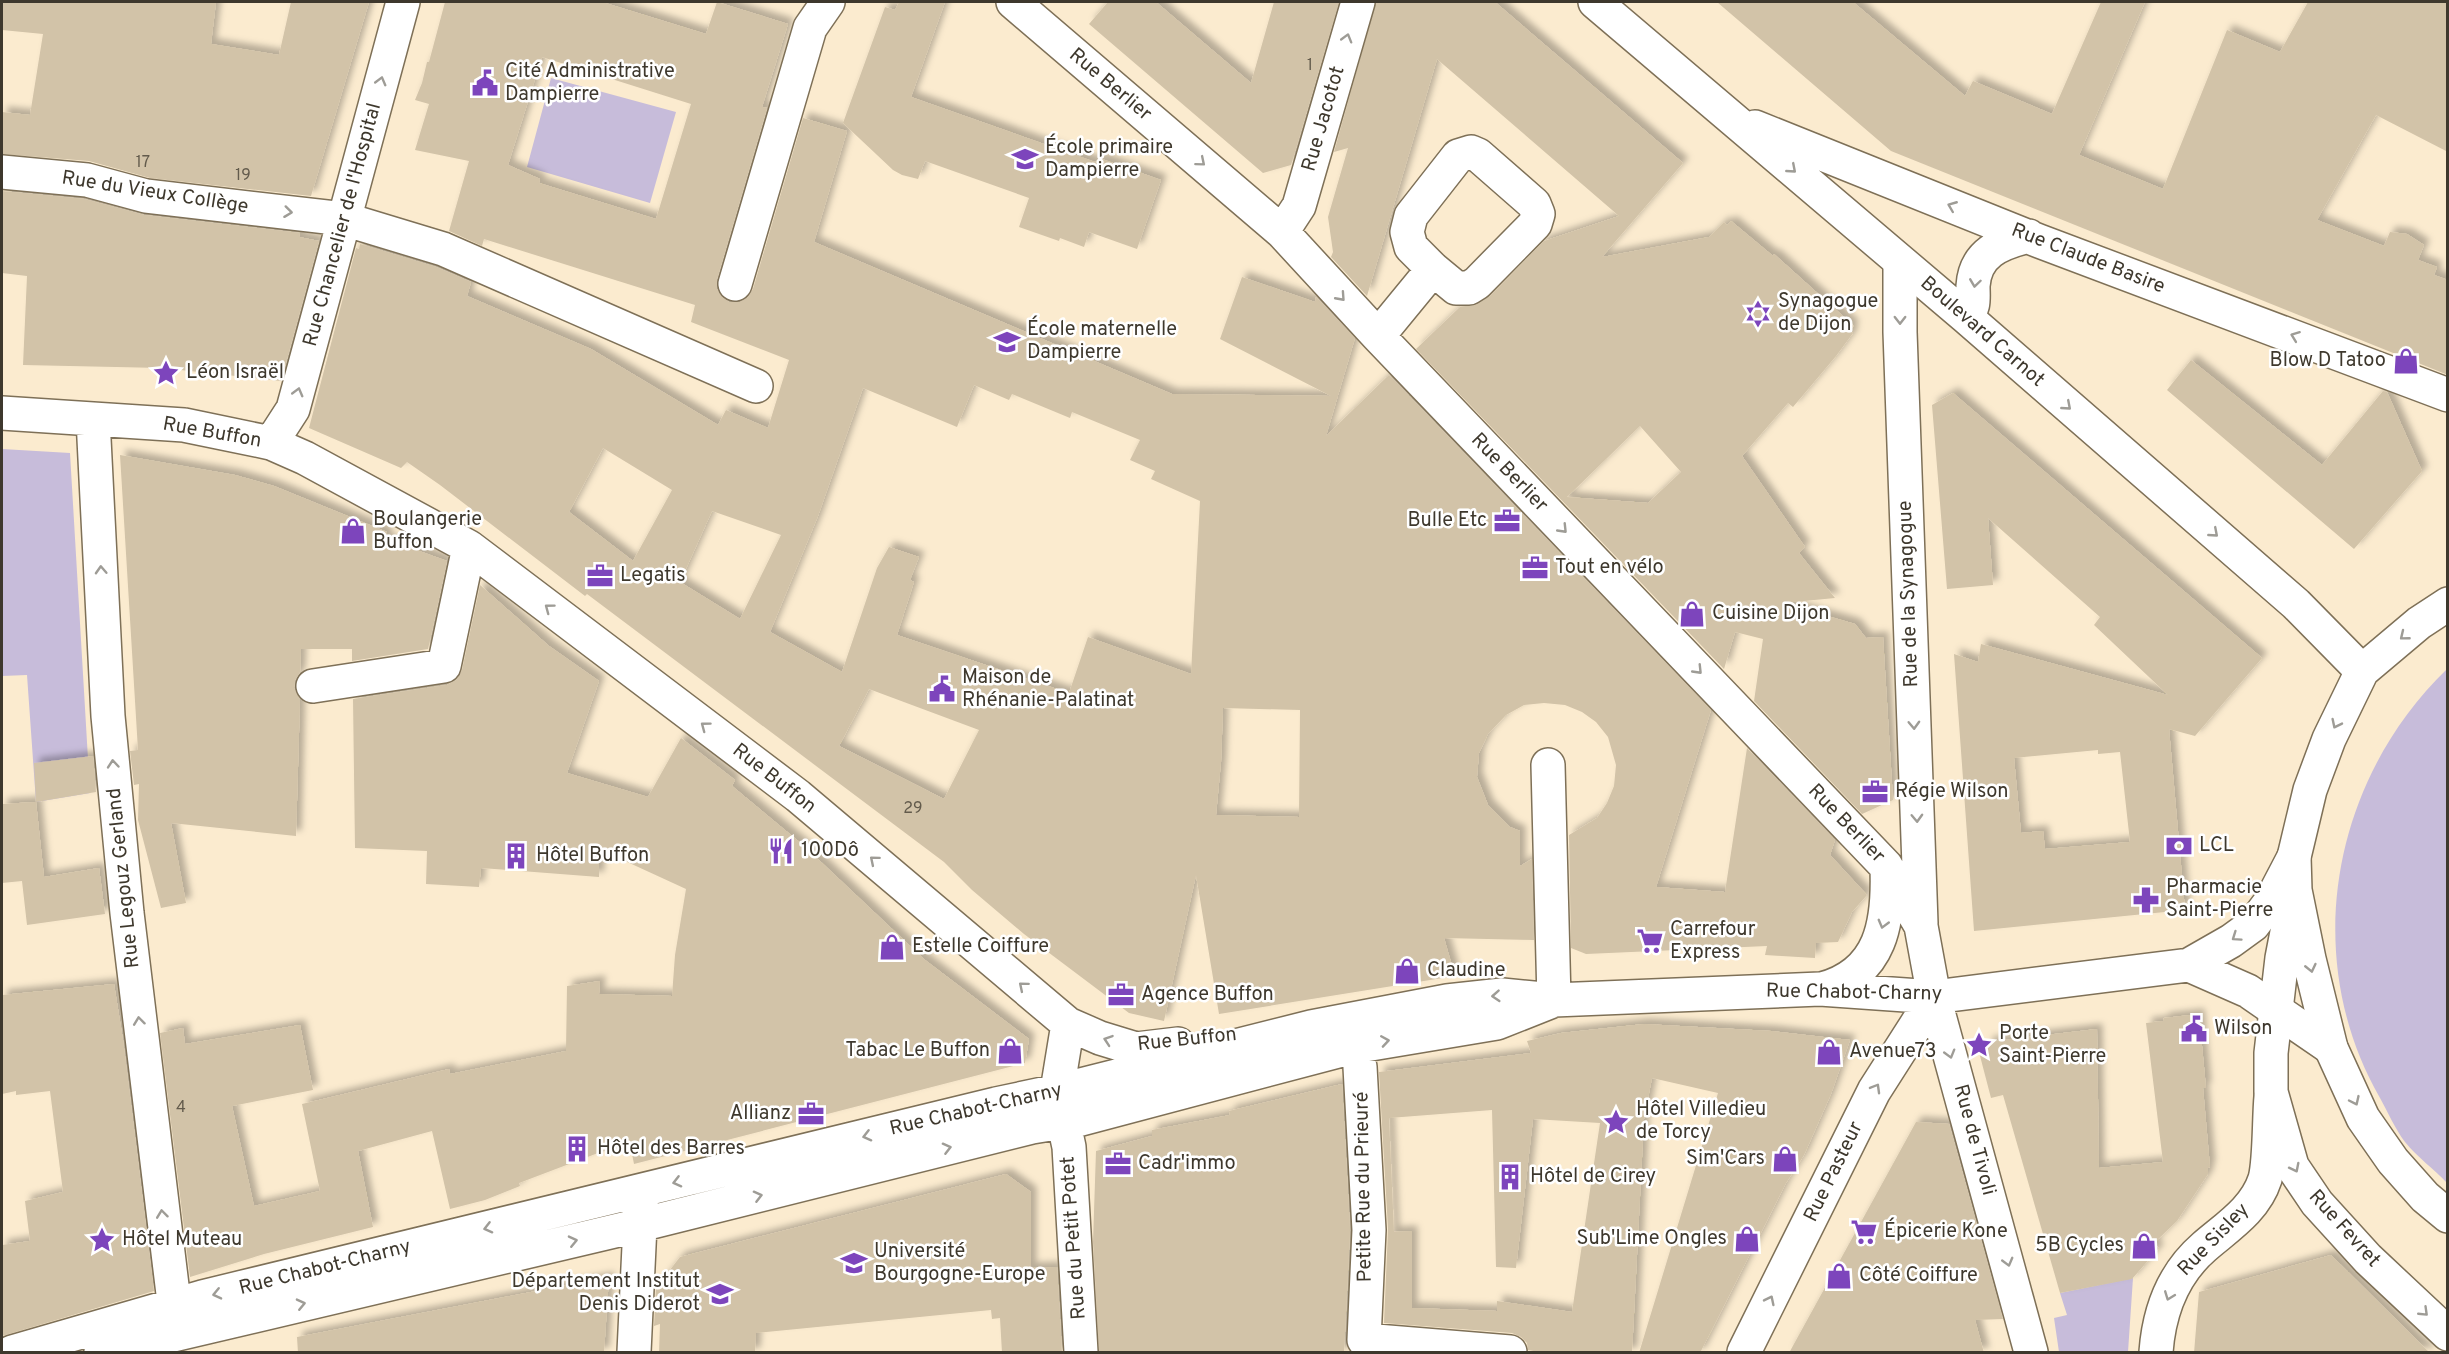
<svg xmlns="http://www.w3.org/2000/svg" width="2449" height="1354" font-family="Overpass,sans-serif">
  <defs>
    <filter id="shadow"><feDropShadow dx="5.5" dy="-5.5" stdDeviation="3" flood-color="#0004"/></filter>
  </defs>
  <rect width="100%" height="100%" fill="#fbebcf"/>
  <path fill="#c7bcda" d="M551,78L676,112L650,203L527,167Z
    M2,449L70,453L90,793L36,802L27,675L2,676Z
    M2447,669V1183C2434,1169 2417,1157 2405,1142C2395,1129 2388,1112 2380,1098C2299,957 2332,780 2447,669Z
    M2133,1278L2128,1352H2059L2054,1318L2067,1315L2060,1293Z"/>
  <path fill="#d2c3a8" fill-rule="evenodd" filter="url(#shadow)" d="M2,2H216L211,44L279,55L291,2H369L311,196L150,178L89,161L2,154V112L30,115L43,34L2,30Z
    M445,2H602L706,34L717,2L788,24L762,107L767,108L717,279V289L722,297L729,302H740L748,297L753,289L803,118L847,131L814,242L1172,394L1331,396L1220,339L1242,277L1315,302L1316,297L1355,338L1326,436L1389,375L1711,710L1656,887L1725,892L1747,748L1835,840L1830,855L1867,895L1852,912L1838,942L1816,943L1815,958L1765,955L1767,946L1586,954L1571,948L1569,835L1597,818L1607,803L1614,786L1616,765L1608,737L1596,722L1582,712L1565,705L1544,703L1524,705L1506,715L1488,734L1479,753L1477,777L1488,805L1510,827L1520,831V866L1532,859L1534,940L1444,938L1455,976L1219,1014L1196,875L1164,1021L1129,1013L1024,934L972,890L944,862L587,594L585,596L440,485L407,462L401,468L309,428L356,248L359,249L360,244L436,267L471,282L467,296L591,349L718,425L726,410L768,428L789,360L691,322L695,305L484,239L482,246L449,231L469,161L415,150L429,104L415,100L422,83L427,62H429ZM542,57L691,104L656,219L539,183L540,179L508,165ZM974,385L1009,400L1012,394L1070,418L1072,412L1140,440L1130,460L1155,471L1151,479L1200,501L1191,674L1088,637L1069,693L897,635L914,582L910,580L919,557L889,547L877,568L842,672L770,632L818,516L863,388L957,427ZM603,448L672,490L633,561L569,512ZM712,511L781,535L740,619L680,582ZM869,689L979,730L944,799L839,746ZM1223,708L1300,710L1299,817L1216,815L1221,762Z
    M899,2H945L911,97L1095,162L1099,158L1161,180L1137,249L1089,232L1084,247L1060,238L1059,241L1019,227L1029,198L925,161L918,179L902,175L893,170L843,123L885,7L895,10Z
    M1108,2H1156L1251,83L1274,2H1339L1291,165L1263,173L1089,24Z
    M1376,2H1495L1683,163L1602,257L1709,237L1724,222L1727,225L1731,221L1773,256L1774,254L1854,326L1850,330L1853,333L1836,356L1793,407L1788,403L1742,456L1805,547L1799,553L1835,598L1783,603L1855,624L1866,638L1883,637L1893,800L1862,814L1754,701L1763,639L1735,632L1724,669L1416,349L1460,307L1478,304L1490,296L1544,241L1619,216L1437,59L1367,296L1331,257L1333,252L1328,217L1348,148L1334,152ZM1640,426L1681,472L1648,503L1567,497Z
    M1717,2H1853L1965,96L1973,81L2052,114L2101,2H2145L2079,155L2163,189L2227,30L2280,52L2308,2H2448V152L2376,115L2317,220L2384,246L2390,232L2407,234L2424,245L2418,260L2437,267L2434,275L2448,280V375L1891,151Z
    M2,191L84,199L144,215L300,233L299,237L319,241L281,381L162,368L23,365L27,276L2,273Z
    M2191,360L2322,465L2383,391L2387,392L2422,471L2354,549L2167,390Z
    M1953,393L2262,658L2195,736L2169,729L2185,910L1974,931L1954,654L1978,662L1981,644L2168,695L2094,625L2100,617L1988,518L1993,585L1947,589L1932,405ZM2098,750V754L2120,752L2130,842L2045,849L2043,831L2021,833L2014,758Z
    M120,455L235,475L274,486L387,532L386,539L447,561L428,649L352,661V649H301L300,672L295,680L294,688L300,699L296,836L171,823L186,903L161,908L138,820L139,784L134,785L130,751L138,750Z
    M480,585L549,646L599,681L567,773L648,797L681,738L735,780L732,786L803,845L925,960L1029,1039L1025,1063L634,1164L630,1144L598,1153L519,1183L520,1186L485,1200L450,1209L432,1131L358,1151L373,1227L264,1254L190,1277L160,1033L183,1028L185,1044L300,1025L313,1090L232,1106L254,1206L320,1191L302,1104L449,1069L450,1074L566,1051L567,986L600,981L599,994L672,996L675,955L686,889L599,849V877L481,868L479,887L426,884L427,851L355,848L353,699L447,685L456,680L462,670Z
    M93,756L96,792L36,802L34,763Z
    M36,802L44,877L99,868L105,914L27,925L22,881L2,883V804Z
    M114,984L123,1040L154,1291L2,1336V1245L30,1241L25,1201L63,1192L50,1091L16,1095V1091L2,1094V995Z
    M2199,1014L2206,1088H2203L2210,1167L2208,1168V1174L2177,1221L2153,1244L2159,1248L2132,1279L2060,1293L2003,1095L1991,1098L1979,1052L1988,1051L1987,1042L2097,1029L2099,1168L2163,1162L2146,1023L2163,1021L2164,1018Z
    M1644,1024L1771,1031L1850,1040L1831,1094L1804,1155L1786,1183L1700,1353H1639L1718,1093L1652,1078L1644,1119L1632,1353H1544L1528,1350L1527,1343L1521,1337L1512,1333L1384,1323L1388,1229L1379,1072L1531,1053L1527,1041L1561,1033ZM1492,1110L1496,1267L1516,1268L1533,1119L1600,1123L1572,1312L1497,1301V1311L1412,1308V1231L1394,1232L1389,1118Z
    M1342,1084L1350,1230L1344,1353H1099L1093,1242L1096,1151L1152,1136V1130L1230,1115L1229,1111Z
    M1916,1122L1949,1124L2003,1319L1975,1320L1984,1353H1789Z
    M1006,1174L1031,1192V1268L1057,1267L1062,1353H1002L1000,1318L992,1319L991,1310L756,1333L755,1353H659L660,1324L654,1326L656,1288L680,1257Z
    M2331,1255L2430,1353H2194L2199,1292Z
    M609,1277L604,1353H298L297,1337Z"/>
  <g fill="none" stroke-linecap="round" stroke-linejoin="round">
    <g stroke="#7e7057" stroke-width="36">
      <path id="minor" d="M1013,2L1282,232L1378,336L1886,866L1921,926L1934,997L2031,1352
        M1471,152L1478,155L1534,204L1538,214L1535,224L1477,283L1469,288H1456L1433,269L1411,247L1407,232L1411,216L1458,156Z
        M2,172L87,180L146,196L344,219L443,249L756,386
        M1282,232L1299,206L1358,2
        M1900,262V332L1921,923
        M735,284L810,28L828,2
        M1378,336L1433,269
        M2,413L184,425L271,443L305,458L469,547L798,796L1068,1024L1100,1038L1136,1049L1178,1044
        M93,419L108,716L127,913L177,1327
        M271,443L293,409L403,2
        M313,686L444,666L469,547
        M1548,765L1554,1000
        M2189,965L2248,991L2331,1048
        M1822,989C1882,973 1889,922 1887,868
        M1068,1024L1057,1091L1069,1147L1081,1352
        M1360,1067L1369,1230L1364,1340L1510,1352
        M12,1352L202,1297L996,1104L1057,1091L1311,1027L1447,1001L1502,995L1554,1000L1820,989L1934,997L2189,965L2231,941L2253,925L2271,901L2294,857
        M101,1352L640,1225L1032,1127L1081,1119L1353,1047L1497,1023L1550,1002
        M634,1352L641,1204
        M1744,1352L1874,1091L1934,997
        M2156,1352C2159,1312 2173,1274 2204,1247C2227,1227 2255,1210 2265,1179C2270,1161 2269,1118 2271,1097"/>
    </g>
    <g stroke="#7e7057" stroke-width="36">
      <path id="major" d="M1595,2L1966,317L2296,604L2362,671
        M1755,127L2039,241L2448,395
        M1966,317C1975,306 1973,300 1973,286C1975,253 2000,243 2029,236
        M2448,604L2419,623L2362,671L2329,739L2310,790L2294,857L2295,890L2309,959L2331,1048L2363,1118L2393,1161L2425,1197L2448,1216
        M2292,906L2282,958L2271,1053V1092L2292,1166L2317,1203L2368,1259L2448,1334"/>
    </g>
    <use href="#minor" stroke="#fff" stroke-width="33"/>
    <use href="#major" stroke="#fff" stroke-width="33"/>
  </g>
  <defs><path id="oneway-chevron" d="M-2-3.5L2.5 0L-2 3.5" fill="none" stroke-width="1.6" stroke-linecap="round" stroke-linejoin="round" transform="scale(1.5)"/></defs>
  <g stroke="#9e9c96">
    <use href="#oneway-chevron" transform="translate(1347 38) rotate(-74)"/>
    <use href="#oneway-chevron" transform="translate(381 81) rotate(-75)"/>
    <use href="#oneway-chevron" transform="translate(1201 162) rotate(40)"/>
    <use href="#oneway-chevron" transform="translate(1792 169) rotate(41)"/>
    <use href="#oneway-chevron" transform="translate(1952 206) rotate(-158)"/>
    <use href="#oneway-chevron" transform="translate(288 212) rotate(7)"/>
    <use href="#oneway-chevron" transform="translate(1975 283) rotate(98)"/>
    <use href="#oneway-chevron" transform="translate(1341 297) rotate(48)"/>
    <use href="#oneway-chevron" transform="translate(1900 320) rotate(90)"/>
    <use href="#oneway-chevron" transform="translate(2295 336) rotate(-159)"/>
    <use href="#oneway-chevron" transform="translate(298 392) rotate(-75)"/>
    <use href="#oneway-chevron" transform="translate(2067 406) rotate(41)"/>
    <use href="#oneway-chevron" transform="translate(1563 529) rotate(46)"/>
    <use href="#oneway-chevron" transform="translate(2214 533) rotate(41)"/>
    <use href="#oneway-chevron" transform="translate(101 570) rotate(-93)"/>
    <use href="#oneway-chevron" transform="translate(549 608) rotate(-143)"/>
    <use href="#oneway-chevron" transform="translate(2404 636) rotate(141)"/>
    <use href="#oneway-chevron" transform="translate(1698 670) rotate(46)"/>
    <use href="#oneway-chevron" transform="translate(2336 724) rotate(116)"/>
    <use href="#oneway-chevron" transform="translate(1914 725) rotate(88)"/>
    <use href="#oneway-chevron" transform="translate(705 726) rotate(-143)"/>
    <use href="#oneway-chevron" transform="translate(113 764) rotate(-95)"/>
    <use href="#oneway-chevron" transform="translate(1917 818) rotate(88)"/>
    <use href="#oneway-chevron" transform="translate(874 860) rotate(-140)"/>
    <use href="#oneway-chevron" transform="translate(1883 924) rotate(105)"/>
    <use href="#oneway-chevron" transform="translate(2236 937) rotate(145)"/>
    <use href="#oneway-chevron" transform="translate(2311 968) rotate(77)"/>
    <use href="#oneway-chevron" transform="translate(1023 986) rotate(-140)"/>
    <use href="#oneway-chevron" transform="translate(1496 996) rotate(176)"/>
    <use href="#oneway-chevron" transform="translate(139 1021) rotate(-97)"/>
    <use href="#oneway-chevron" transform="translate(1108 1040) rotate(-161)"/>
    <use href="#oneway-chevron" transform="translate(1385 1041) rotate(-9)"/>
    <use href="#oneway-chevron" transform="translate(1950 1054) rotate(74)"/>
    <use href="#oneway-chevron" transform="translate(1876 1088) rotate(-60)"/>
    <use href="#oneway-chevron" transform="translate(2355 1101) rotate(65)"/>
    <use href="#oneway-chevron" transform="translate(867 1136) rotate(166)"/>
    <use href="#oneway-chevron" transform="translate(947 1148) rotate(-14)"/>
    <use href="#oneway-chevron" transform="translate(2295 1168) rotate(63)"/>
    <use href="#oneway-chevron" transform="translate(677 1182) rotate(166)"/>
    <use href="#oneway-chevron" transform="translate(758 1196) rotate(-14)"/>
    <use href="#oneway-chevron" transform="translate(162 1214) rotate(-97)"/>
    <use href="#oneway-chevron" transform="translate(488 1228) rotate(166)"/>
    <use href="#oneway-chevron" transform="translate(573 1241) rotate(-13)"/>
    <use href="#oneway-chevron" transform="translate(2008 1262) rotate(75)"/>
    <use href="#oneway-chevron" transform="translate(217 1294) rotate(167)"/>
    <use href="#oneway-chevron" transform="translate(2169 1296) rotate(111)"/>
    <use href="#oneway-chevron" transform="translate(1770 1300) rotate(-64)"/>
    <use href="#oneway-chevron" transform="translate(301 1304) rotate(-13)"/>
    <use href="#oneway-chevron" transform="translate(2424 1312) rotate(44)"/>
  </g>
  <defs>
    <g id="civic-bare" transform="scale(2.07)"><path d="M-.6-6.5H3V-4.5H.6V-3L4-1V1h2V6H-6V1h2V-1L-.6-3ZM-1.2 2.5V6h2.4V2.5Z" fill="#7d45bc" stroke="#fff" stroke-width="2.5" paint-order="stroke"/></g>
    <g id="school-bare" transform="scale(2.07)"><path d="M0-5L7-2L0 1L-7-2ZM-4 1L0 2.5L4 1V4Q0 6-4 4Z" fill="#7d45bc" stroke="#fff" stroke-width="2.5" paint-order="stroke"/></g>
    <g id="synagogue-bare" transform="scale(2.07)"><path d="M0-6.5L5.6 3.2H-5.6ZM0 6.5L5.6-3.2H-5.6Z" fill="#7d45bc" stroke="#fff" stroke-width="2.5" paint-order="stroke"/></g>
    <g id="shop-bare" transform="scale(2.07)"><path d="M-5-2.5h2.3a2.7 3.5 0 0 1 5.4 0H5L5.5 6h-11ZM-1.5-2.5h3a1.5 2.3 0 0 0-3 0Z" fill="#7d45bc" stroke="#fff" stroke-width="2.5" paint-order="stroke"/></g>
    <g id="sight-bare" transform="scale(2.07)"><path d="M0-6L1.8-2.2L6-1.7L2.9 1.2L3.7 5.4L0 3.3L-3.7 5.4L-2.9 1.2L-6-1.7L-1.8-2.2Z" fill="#7d45bc" stroke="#fff" stroke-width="2.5" paint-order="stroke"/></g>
    <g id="office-bare" transform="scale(2.07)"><path d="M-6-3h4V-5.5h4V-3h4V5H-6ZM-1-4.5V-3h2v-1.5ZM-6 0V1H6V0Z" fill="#7d45bc" stroke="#fff" stroke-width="2.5" paint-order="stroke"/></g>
    <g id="bank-bare" transform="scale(2.07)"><path d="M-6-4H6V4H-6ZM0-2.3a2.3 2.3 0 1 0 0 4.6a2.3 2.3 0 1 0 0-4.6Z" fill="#7d45bc" stroke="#fff" stroke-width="2.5" paint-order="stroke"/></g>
    <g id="restaurant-bare" transform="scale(2.07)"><path d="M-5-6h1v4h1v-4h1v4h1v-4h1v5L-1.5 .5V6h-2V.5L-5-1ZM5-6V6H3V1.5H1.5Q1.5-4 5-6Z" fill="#7d45bc" stroke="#fff" stroke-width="2.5" paint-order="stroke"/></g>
    <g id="building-bare" transform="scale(2.07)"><path d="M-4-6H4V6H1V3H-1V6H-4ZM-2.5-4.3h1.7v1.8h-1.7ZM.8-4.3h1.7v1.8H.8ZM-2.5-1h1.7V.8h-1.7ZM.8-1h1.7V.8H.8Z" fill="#7d45bc" stroke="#fff" stroke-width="2.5" paint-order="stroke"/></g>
    <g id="pharmacy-bare" transform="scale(2.07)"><path d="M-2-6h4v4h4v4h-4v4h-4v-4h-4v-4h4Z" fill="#7d45bc" stroke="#fff" stroke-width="2.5" paint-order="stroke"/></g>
    <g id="supermarket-bare" transform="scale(2.07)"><path d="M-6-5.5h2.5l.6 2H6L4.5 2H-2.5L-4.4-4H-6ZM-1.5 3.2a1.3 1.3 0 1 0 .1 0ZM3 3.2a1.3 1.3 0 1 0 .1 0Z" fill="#7d45bc" stroke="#fff" stroke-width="2.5" paint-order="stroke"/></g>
    <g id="university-bare" transform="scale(2.07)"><path d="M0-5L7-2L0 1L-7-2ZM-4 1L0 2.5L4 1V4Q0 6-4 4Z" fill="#7d45bc" stroke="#fff" stroke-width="2.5" paint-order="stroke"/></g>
  </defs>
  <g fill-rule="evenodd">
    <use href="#civic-bare" x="485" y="83"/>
    <use href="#school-bare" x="1025" y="159"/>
    <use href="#synagogue-bare" x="1758" y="314"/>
    <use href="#school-bare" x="1007" y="342"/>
    <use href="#shop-bare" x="2406" y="361"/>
    <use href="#sight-bare" x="166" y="373"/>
    <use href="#office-bare" x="1507" y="521"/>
    <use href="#shop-bare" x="353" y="531"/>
    <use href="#office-bare" x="1535" y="568"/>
    <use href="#office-bare" x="600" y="576"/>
    <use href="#shop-bare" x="1692" y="614"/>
    <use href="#civic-bare" x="942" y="689"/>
    <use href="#office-bare" x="1875" y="792"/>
    <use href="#bank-bare" x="2179" y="846"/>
    <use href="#restaurant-bare" x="781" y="851"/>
    <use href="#building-bare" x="516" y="856"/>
    <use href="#pharmacy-bare" x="2146" y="900"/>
    <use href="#supermarket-bare" x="1650" y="941"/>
    <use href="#shop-bare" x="892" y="947"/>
    <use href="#shop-bare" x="1407" y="971"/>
    <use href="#office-bare" x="1121" y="995"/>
    <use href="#civic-bare" x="2194" y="1029"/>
    <use href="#sight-bare" x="1979" y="1045"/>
    <use href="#shop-bare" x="1010" y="1051"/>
    <use href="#shop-bare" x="1829" y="1052"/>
    <use href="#office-bare" x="811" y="1114"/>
    <use href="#sight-bare" x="1616" y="1122"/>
    <use href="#building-bare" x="577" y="1149"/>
    <use href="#shop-bare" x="1785" y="1159"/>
    <use href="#office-bare" x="1118" y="1164"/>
    <use href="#building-bare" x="1510" y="1177"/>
    <use href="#supermarket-bare" x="1864" y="1232"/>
    <use href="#shop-bare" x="1747" y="1239"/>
    <use href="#sight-bare" x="102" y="1240"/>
    <use href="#shop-bare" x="2144" y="1246"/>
    <use href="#university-bare" x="854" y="1263"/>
    <use href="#shop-bare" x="1839" y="1276"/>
    <use href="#university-bare" x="720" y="1294"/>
  </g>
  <g text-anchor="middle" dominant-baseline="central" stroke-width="5" stroke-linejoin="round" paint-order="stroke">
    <g font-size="16" fill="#635b4c">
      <text x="1310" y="66">1</text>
      <text x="143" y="163">17</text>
      <text x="243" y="176">19</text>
      <text x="913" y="809">29</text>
      <text x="181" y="1108">4</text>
    </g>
    <g font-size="20" fill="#3e382d" stroke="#fff" text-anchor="start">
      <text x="505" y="72">Cité Administrative<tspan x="505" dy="23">Dampierre</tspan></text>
      <text x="1045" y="148">École primaire<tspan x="1045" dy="23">Dampierre</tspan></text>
      <text x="1778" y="302">Synagogue<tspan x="1778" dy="23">de Dijon</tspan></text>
      <text x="1027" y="330">École maternelle<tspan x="1027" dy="23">Dampierre</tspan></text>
      <text x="2386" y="361" text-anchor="end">Blow D Tatoo</text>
      <text x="186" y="373">Léon Israël</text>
      <text x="373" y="520">Boulangerie<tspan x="373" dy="23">Buffon</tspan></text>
      <text x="1487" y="521" text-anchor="end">Bulle Etc</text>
      <text x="1555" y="568">Tout en vélo</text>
      <text x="620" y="576">Legatis</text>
      <text x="1712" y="614">Cuisine Dijon</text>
      <text x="962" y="678">Maison de<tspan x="962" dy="23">Rhénanie-Palatinat</tspan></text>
      <text x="1895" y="792">Régie Wilson</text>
      <text x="2199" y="846">LCL</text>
      <text x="801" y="851">100Dô</text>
      <text x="536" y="856">Hôtel Buffon</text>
      <text x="2166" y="888">Pharmacie<tspan x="2166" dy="23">Saint-Pierre</tspan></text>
      <text x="1670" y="930">Carrefour<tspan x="1670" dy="23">Express</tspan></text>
      <text x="912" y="947">Estelle Coiffure</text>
      <text x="1427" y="971">Claudine</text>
      <text x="1141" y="995">Agence Buffon</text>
      <text x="2214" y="1029">Wilson</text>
      <text x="1999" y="1034">Porte<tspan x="1999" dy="23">Saint-Pierre</tspan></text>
      <text x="990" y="1051" text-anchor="end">Tabac Le Buffon</text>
      <text x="1849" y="1052">Avenue73</text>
      <text x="1636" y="1110">Hôtel Villedieu<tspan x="1636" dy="23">de Torcy</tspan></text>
      <text x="791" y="1114" text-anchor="end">Allianz</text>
      <text x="597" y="1149">Hôtel des Barres</text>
      <text x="1765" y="1159" text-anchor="end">Sim'Cars</text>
      <text x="1138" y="1164">Cadr'immo</text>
      <text x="1530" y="1177">Hôtel de Cirey</text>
      <text x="1884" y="1232">Épicerie Kone</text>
      <text x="1727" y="1239" text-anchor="end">Sub'Lime Ongles</text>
      <text x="122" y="1240">Hôtel Muteau</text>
      <text x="2124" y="1246" text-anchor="end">5B Cycles</text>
      <text x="874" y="1252">Université<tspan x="874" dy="23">Bourgogne-Europe</tspan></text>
      <text x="1859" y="1276">Côté Coiffure</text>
      <text x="700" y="1282" text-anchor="end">Département Institut<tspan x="700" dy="23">Denis Diderot</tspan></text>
    </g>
    <g font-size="20" fill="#3e382d" stroke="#fff">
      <text transform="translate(1110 85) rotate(40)">Rue Berlier</text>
      <text transform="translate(1324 119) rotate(-74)">Rue Jacotot</text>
      <text transform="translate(155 193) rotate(9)">Rue du Vieux Collège</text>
      <text transform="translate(343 225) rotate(-75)">Rue Chancelier de l'Hospital</text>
      <text transform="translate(2088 259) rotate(21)">Rue Claude Basire</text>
      <text transform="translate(1982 332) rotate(41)">Boulevard Carnot</text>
      <text transform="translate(212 433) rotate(10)">Rue Buffon</text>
      <text transform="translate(1509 473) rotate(46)">Rue Berlier</text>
      <text transform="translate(1909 594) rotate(-92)">Rue de la Synagogue</text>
      <text transform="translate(774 779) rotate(38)">Rue Buffon</text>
      <text transform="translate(1846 824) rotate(46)">Rue Berlier</text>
      <text transform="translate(124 878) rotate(-96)">Rue Legouz Gerland</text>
      <text transform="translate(1854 993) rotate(1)">Rue Chabot-Charny</text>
      <text transform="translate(1187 1040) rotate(-6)">Rue Buffon</text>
      <text transform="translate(976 1110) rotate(-13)">Rue Chabot-Charny</text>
      <text transform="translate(1974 1140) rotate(75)">Rue de Tivoli</text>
      <text transform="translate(1834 1172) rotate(-64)">Rue Pasteur</text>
      <text transform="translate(1364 1187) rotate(-91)">Petite Rue du Prieuré</text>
      <text transform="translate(2344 1229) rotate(48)">Rue Fevret</text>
      <text transform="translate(1074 1238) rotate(-94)">Rue du Petit Potet</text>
      <text transform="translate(2214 1240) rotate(-46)">Rue Sisley</text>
      <text transform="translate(325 1268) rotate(-14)">Rue Chabot-Charny</text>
    </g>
  </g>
  <rect width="2449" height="1354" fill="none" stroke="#3e382d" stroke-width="6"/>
</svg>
